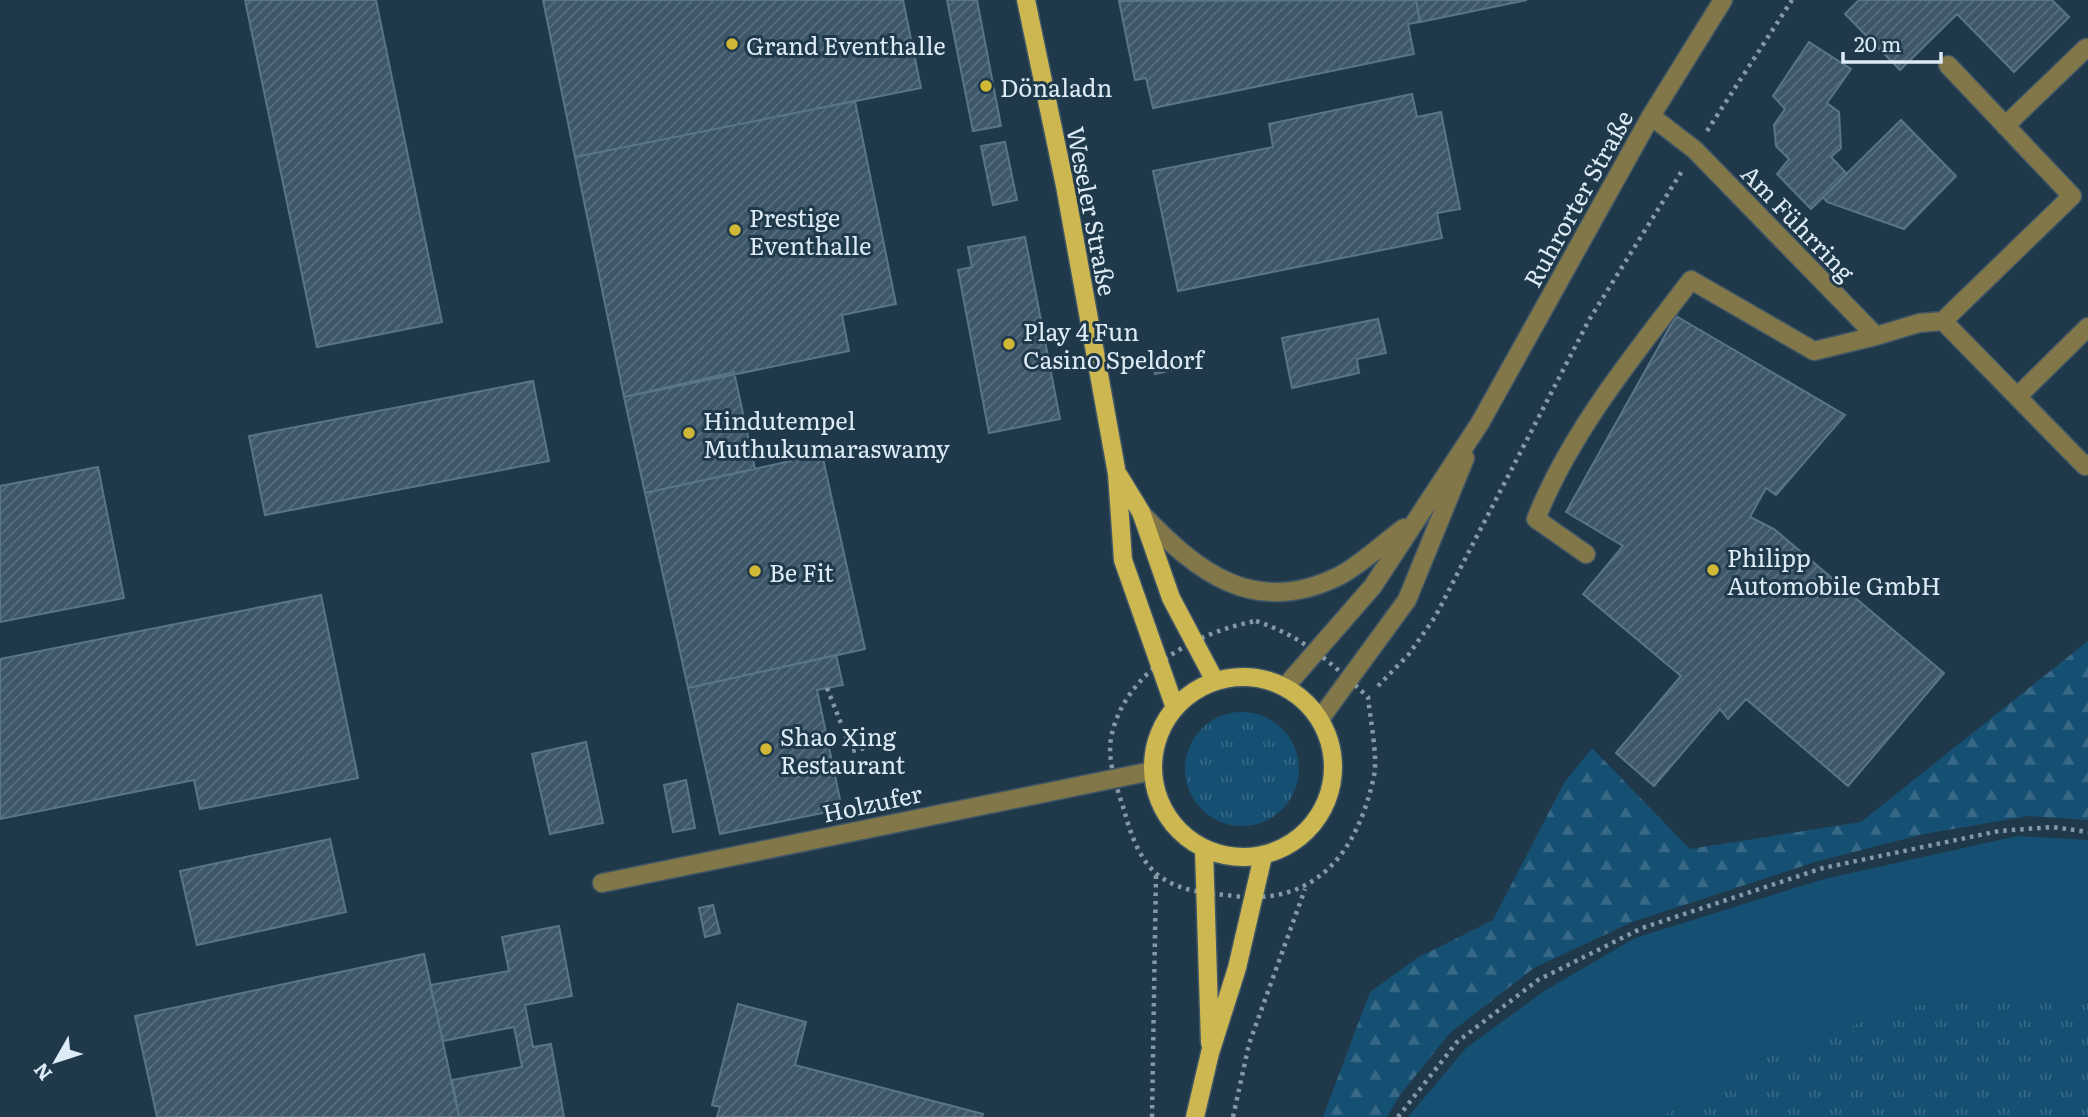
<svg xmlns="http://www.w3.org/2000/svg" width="2088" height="1117" font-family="Literata,serif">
  <defs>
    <pattern id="grass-tufts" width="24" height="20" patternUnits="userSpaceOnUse" patternTransform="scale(1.75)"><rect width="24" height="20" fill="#154f71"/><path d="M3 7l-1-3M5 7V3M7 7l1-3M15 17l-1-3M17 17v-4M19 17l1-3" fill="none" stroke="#376886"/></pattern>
    <pattern id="forest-firs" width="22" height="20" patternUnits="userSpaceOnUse" patternTransform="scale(1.75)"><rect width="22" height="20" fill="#154f71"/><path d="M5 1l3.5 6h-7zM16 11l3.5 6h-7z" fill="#376886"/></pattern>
    <pattern id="building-hatch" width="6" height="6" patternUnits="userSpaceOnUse" patternTransform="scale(1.75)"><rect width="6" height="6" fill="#3d5769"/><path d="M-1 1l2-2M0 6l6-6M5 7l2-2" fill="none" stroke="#596f7f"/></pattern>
  </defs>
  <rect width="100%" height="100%" fill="#20394a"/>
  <path fill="url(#grass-tufts)" d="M1185 769a57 57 0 1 1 114 0a57 57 0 1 1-114 0Z
    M2066,995L2088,1003V1117H1661L1764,1058L1905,1006Z"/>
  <path fill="url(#forest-firs)" d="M2088,641V820L2029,816L1924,834L1815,862L1632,922L1534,968L1450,1033L1400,1095L1387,1117H1323L1370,992L1417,958L1493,920L1564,783L1592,748L1690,849L1861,822Z"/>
  <path fill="#154f71" d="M2017,836L2088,840V1003L2066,995L1905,1006L1764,1058L1661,1117H1408L1466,1048L1544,991L1635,938L1824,879Z"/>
  <path fill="url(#building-hatch)" stroke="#5a7588" stroke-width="2" d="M245,0H376L442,322L317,347Z
    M543,0H903L921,88L575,157Z
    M947,0H977L1001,126L973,131Z
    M1416,0L1420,22L1408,24L1414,54L1153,108L1146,78L1135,80L1119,1Z
    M1416,0H1527L1420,22Z
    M1859,0H2052L2069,17L2014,72L1957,14L1900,70L1845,14Z
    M1809,42L1851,69L1827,103L1839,112L1841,148L1831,157L1847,174L1811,209L1777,174L1789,159L1776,146L1774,125L1785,109L1773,96Z
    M1412,94L1417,117L1441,112L1460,209L1437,213L1442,238L1178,291L1153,171L1273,147L1269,124Z
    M855,101L896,304L842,315L849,351L624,397L575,157Z
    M1901,120L1956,176L1904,229L1827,202L1823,197Z
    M1005,142L1017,200L993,205L981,146Z
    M1025,237L1060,419L989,433L958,270L972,267L968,247Z
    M1676,316L1845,415L1776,495L1766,488L1750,517L1774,529L1944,673L1848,786L1746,699L1728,719L1720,709L1654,786L1616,753L1681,676L1583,594L1623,546L1566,512Z
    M1378,319L1386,353L1357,359L1359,373L1292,388L1282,338Z
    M1168,355L1169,358L1177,356L1181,368L1155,374L1151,358Z
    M734,372L755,469L645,493L624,397Z
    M533,381L549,461L265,515L249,436Z
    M822,454L865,649L688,688L645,493Z
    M98,467L124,598L0,622V486Z
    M321,595L358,778L200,809L194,780L0,819V659Z
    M836,655L843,685L817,690L842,809L720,834L688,688Z
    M586,742L603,823L550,834L532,754Z
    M686,780L695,828L673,832L664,785Z
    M330,839L346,912L197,945L180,871Z
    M713,905L720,933L705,937L699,908Z
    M559,926L572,996L525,1005L533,1047L551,1044L564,1117H459L452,1080L522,1067L514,1027L443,1041L430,985L509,971L502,937Z
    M424,954L459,1117H157L135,1016Z
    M738,1004L806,1022L795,1065L983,1114L982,1117H717L720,1107L712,1105Z"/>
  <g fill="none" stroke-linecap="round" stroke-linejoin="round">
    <g stroke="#3e5566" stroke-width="21">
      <path id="minor" d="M1651,116L1695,150L1876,336L1919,323L1943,321L2085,466L2088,464
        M2005,126L2086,48
        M1943,321L2072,196L1948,65
        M2018,396L2088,327
        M1141,513C1197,572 1254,618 1339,576C1362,564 1383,543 1404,528
        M1586,554L1536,519C1571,431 1634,355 1691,280L1814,351L1876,336
        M1285,687L1373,586L1480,423L1651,116L1723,0
        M1320,719L1407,600L1465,458
        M602,883L1152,771"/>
    </g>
    <g stroke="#3e5566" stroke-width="21">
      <path id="major" d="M1026,0L1065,186L1117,474L1123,560L1175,708
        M1119,476L1141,512L1171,598L1215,681
        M1153 767a90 90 0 1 1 180 0a90 90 0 1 1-180 0Z
        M1204,849L1210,1043
        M1195,1117L1210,1053L1237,968L1263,856"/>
    </g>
    <path stroke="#8598a6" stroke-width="4.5" stroke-dasharray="3.5 5" stroke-linecap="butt" d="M1707,131L1792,0
      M1256,621C1304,637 1331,663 1368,697C1370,719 1378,756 1374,776C1358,851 1317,906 1234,896C1207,893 1180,892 1158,875C1139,860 1130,832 1124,810C1117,788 1107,761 1111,738C1124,671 1196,632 1256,621Z
      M1378,686L1409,654L1435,617L1589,320L1682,171
      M827,688L852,751L888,743
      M1152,1117L1156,874
      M1233,1117L1249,1044L1305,889
      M1398,1117L1457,1042L1538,980L1642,928L1823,868L1999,831L2053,827L2088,832"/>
    <use href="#minor" stroke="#827749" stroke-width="18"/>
    <use href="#major" stroke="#cdb750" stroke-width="18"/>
  </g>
  <g fill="#d1b736" stroke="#20394a" stroke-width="2.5">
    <circle cx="732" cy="44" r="7"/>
    <circle cx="986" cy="86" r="7"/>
    <circle cx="735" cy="230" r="7"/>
    <circle cx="1009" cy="344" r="7"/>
    <circle cx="689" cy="433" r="7"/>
    <circle cx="1713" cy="570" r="7"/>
    <circle cx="755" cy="571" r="7"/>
    <circle cx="766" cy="749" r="7"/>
  </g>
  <g text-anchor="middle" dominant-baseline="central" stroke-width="6" stroke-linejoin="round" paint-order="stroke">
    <g font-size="24" fill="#ddebf6" stroke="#20394a" text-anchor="start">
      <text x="746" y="44">Grand Eventhalle</text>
      <text x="1000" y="86">Dönaladn</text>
      <text x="749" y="216">Prestige<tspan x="749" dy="28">Eventhalle</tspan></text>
      <text x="1023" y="330">Play 4 Fun<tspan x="1023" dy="28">Casino Speldorf</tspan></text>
      <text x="703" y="419">Hindutempel<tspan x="703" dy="28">Muthukumaraswamy</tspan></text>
      <text x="1727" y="556">Philipp<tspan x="1727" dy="28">Automobile GmbH</tspan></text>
      <text x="769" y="571">Be Fit</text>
      <text x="780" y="735">Shao Xing<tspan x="780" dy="28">Restaurant</tspan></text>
    </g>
    <g font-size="24" fill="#ddebf6" stroke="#20394a">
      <text transform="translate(1577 198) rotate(-61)">Ruhrorter Straße</text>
      <text transform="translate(1093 211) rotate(79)">Weseler Straße</text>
      <text transform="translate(1799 222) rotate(46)">Am Führring</text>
      <text transform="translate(872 802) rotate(-12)">Holzufer</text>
    </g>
  </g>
  <g transform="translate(56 1061) rotate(231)" stroke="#20394a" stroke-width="5" paint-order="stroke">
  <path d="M0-5L12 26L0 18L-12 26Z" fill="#ddebf6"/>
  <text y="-10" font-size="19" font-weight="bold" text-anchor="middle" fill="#ddebf6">N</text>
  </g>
  <path d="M1843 52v10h98v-10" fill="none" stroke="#ddebf6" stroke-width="3.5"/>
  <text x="1854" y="52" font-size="21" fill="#ddebf6" stroke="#20394a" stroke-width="5" paint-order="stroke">20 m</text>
</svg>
